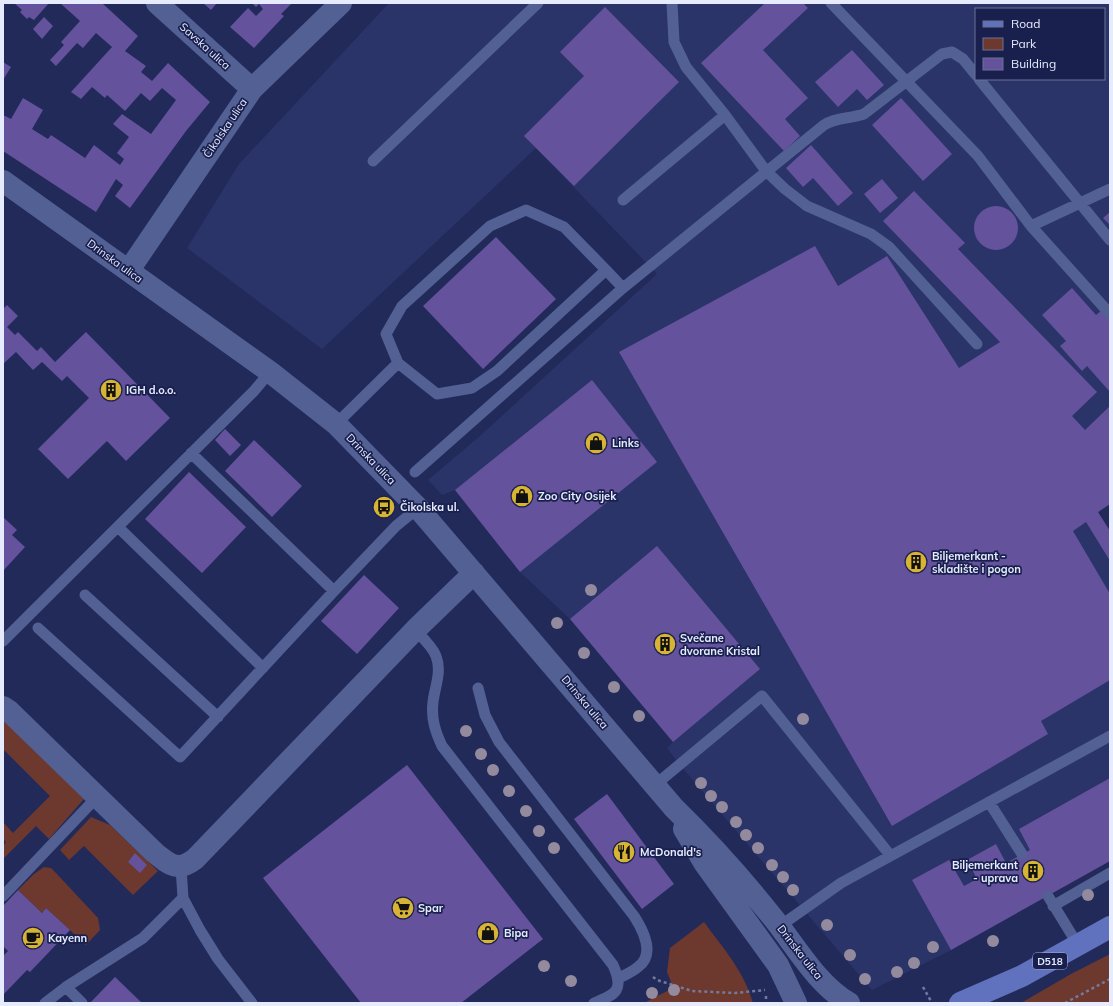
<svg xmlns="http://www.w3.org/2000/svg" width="1113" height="1006" font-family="Mulish,sans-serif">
  <rect width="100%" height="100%" fill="#222a5a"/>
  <path fill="#2a3469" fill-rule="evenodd" d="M389,3H1110V504L1086,522L1110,561V861L951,950L872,990L680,765L667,748L673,742L570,619L520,572L455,490L442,495L428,480L481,435L657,274L536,148L322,349L187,248L239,164ZM976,9H1104V79H976Z"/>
  <path fill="#6d382d" d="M3,717L84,799L49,839L36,826L3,859V846L6,842L3,839V822L13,833L50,796L3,749Z
    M91,817L110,825L158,871L133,895L84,846L69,860L60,850Z
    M44,867L51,868L56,873L98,918L100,930L86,945L46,908L42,913L18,890L34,874Z
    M704,922C723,948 744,971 753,1003H644L669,990L671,982L667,972L670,948Z
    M1110,954V1003H1021L1071,974Z"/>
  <path fill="#64529c" d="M14,3H49L34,20L29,17L27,19L20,12L22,10Z
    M60,3H102L138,36L125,51L146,66L141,72L152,81L168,63L210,102L186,131L130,208L115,196L123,185L116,179L96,212L3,151V115L11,119L23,98L43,110L32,129L48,139L51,135L85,158L94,145L120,165L124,159L117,153L129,137L113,124L122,114L151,134L176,100L162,88L150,101L141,93L125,111L107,95L105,98L92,87L81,99L71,92L112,47L96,33L83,48L77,43L56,66L50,60L64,45L61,42L80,21Z
    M203,3H217L211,10Z
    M252,3H292L281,14L284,16L254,48L230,27L248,8L256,16L263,9L259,4L256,7Z
    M765,3H803L808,8L763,50L808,98L785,119L800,136L784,151L701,63Z
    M605,7L679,82L574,186L524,136L584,76L560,52Z
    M44,17L53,26L42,39L33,29Z
    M852,50L884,85L867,100L857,89L838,107L815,82Z
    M3,62L11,67L3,80Z
    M901,98L952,154L923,181L872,125Z
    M811,145L853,193L838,206L813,178L803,187L786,168Z
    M882,179L898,198L880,213L864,194Z
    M914,191L965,243L958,249L1097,392L1072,416L1085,430L1110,406V504L1098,512L1110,531V561L1086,522L1073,531L1110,594V680L1041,721L1048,734L892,826L619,352L815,246L838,286L887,256L959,368L1000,342L883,221Z
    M974 228a22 22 0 1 1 44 0a22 22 0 1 1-44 0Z
    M1110,212V225L1103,218Z
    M496,237L556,299L483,369L423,306Z
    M1072,288L1096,315L1101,311L1110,320V392L1087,366L1082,371L1060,346L1066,341L1042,315Z
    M7,305L18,316L7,327L15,335L18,332L37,351L41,347L55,362L86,332L170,418L126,461L107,441L68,479L38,449L89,398L67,376L62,381L42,362L33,370L16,352L3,364V309Z
    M592,380L657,462L520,572L455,490Z
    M225,429L241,445L230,456L215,440Z
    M254,440L302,486L272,517L225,471Z
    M189,472L246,527L202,573L145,519Z
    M3,517L17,530L12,535L25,547L3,571Z
    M657,546L760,669L673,742L570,619Z
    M364,575L399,608L357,654L321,621Z
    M407,765L543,939L461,1003H361L263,878Z
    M1110,778V861L951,950L912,880L949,860L964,886L977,879L967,860L996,844L1006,863L1030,850L1019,829Z
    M607,794L674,884L642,909L574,819Z
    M135,853L147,865L140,873L128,862Z
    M18,890L42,913L46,908L70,930L30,972L27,970L3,995V956L8,951L3,946V906Z
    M115,977L142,1003H90Z"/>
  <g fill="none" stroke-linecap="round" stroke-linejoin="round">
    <path stroke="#737a9e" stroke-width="2.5" stroke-dasharray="3 3" stroke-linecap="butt" d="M653,977L657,980L692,991L735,993L765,990
      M923,987L932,1003
      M766,996V1003
      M1065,1003L1110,979"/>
    <path stroke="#536094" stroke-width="11" d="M672,3L674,42L686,67L725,115L766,171L785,189L807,206L871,234L889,247L977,344
      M831,3L978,156L1031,226L1110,314
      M979,79L1110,240
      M373,161L538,3
      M623,200L725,115
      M526,210L564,227L606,270L497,371L472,388L437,394L398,363L386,334L402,306L490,226Z
      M1031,226L1110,189
      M606,270L623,288
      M336,424L398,363
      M191,453L334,591
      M415,472L623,288L824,125C836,117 850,119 864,114L942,54L952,52L963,59L976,75
      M118,527L263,668
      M85,595L218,717
      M38,628L180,757L334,591L396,526L418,508
      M415,630C422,637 432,646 436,656C442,672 435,686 433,702C431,718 435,731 442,746L613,965C624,990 617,994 594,1003
      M3,641L254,391L270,372
      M478,688L485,715L499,742L634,916C643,930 656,954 638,967C632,972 625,975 619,978
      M655,785L762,696L890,855
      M989,802L1022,854
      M181,867L183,898L200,930L218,959L252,1003
      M3,896L97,797
      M1048,896L1078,945
      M1053,906L1110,873
      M780,926L841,883L1110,736
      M66,987L82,1003
      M45,1003L66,987L143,938L183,898"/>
    <path stroke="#536094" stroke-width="22" d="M157,3L252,89
      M3,181L270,372L336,424L418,508L674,808C710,843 743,880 774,919C797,948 817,984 849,1003
      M129,270L252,89L341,3
      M3,707L9,711L155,853C170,865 178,872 195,859L415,630L474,573
      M684,829L705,864L778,965L796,1003"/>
    <path stroke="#6071bd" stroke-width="22" d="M960,1003L1022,976L1110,927"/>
  </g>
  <g fill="#948a9d">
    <circle cx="591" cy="590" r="6"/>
    <circle cx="557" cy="623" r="6"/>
    <circle cx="584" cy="653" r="6"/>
    <circle cx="614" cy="687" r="6"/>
    <circle cx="639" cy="716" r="6"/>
    <circle cx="803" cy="719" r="6"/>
    <circle cx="466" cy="731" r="6"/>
    <circle cx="481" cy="754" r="6"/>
    <circle cx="493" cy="770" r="6"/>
    <circle cx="701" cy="783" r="6"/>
    <circle cx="509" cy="791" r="6"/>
    <circle cx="711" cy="796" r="6"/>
    <circle cx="722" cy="807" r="6"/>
    <circle cx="526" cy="811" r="6"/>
    <circle cx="736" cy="822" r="6"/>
    <circle cx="539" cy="831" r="6"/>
    <circle cx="746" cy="835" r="6"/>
    <circle cx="554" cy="848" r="6"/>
    <circle cx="758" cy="848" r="6"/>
    <circle cx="772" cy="865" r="6"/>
    <circle cx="783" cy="877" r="6"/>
    <circle cx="793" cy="890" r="6"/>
    <circle cx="1088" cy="895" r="6"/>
    <circle cx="827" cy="925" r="6"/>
    <circle cx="993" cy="941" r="6"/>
    <circle cx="933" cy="947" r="6"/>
    <circle cx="850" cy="955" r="6"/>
    <circle cx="914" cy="963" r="6"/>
    <circle cx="544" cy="966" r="6"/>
    <circle cx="897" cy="972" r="6"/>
    <circle cx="865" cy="979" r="6"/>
    <circle cx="571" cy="981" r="6"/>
    <circle cx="674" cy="990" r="6"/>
    <circle cx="652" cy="993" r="6"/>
  </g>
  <defs>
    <g id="building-disc" transform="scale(1.15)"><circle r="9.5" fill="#d7b434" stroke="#19204e"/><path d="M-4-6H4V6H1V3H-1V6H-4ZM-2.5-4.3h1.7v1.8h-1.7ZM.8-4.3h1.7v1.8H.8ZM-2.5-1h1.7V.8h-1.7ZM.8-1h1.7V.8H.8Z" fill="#111"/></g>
    <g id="shop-disc" transform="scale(1.15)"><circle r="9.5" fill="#d7b434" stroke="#19204e"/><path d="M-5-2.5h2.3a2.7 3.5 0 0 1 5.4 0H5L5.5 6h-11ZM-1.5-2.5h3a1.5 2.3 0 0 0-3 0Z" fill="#111"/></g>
    <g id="bus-disc" transform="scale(1.15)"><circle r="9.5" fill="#d7b434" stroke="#19204e"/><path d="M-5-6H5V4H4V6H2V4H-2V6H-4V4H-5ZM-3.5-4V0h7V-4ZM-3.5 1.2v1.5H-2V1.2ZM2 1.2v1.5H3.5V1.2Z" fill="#111"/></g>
    <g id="restaurant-disc" transform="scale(1.15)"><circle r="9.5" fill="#d7b434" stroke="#19204e"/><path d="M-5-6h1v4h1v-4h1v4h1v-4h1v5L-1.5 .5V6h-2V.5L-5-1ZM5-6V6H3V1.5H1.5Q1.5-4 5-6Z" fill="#111"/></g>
    <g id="supermarket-disc" transform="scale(1.15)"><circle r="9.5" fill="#d7b434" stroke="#19204e"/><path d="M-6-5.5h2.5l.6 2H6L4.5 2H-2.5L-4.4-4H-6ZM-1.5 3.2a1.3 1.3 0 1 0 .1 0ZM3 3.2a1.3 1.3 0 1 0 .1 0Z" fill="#111"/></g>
    <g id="cafe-disc" transform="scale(1.15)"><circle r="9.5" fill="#d7b434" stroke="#19204e"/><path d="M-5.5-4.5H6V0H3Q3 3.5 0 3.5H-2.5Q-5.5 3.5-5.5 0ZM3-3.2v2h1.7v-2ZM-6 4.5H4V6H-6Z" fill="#111"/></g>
  </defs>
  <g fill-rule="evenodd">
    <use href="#building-disc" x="111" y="390"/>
    <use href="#shop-disc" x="596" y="443"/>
    <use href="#shop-disc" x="522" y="496"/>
    <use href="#bus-disc" x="384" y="507"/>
    <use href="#building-disc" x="916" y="562"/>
    <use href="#building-disc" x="665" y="644"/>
    <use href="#restaurant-disc" x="624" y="852"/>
    <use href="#building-disc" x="1033" y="871"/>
    <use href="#supermarket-disc" x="403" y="908"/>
    <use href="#shop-disc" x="488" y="933"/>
    <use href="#cafe-disc" x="33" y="938"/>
  </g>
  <g text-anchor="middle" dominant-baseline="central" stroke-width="3.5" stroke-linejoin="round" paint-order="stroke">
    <rect fill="#19204e" stroke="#a8aec9" stroke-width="1" x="1033" y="953" width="34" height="16" rx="3"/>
    <g font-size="10" font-weight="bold" fill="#e6ebfe">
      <text x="1050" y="961">D518</text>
    </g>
    <g font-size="11" fill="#e6ebfe" stroke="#19204e">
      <text transform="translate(205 46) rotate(42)">Savska ulica</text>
      <text transform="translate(225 128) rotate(-56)">Čikolska ulica</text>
      <text transform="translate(115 261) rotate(36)">Drinska ulica</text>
      <text transform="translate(371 459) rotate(46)">Drinska ulica</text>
      <text transform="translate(585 702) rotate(50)">Drinska ulica</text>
      <text transform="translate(800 952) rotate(52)">Drinska ulica</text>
    </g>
    <g font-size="11" font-weight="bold" fill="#e6ebfe" stroke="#19204e" text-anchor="start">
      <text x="126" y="390">IGH d.o.o.</text>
      <text x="612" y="443">Links</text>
      <text x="538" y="496">Zoo City Osijek</text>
      <text x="400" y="507">Čikolska ul.</text>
      <text x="932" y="556">Biljemerkant -<tspan x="932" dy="13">skladište i pogon</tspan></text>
      <text x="680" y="638">Svečane<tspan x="680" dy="13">dvorane Kristal</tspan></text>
      <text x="640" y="852">McDonald's</text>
      <text x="1018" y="865" text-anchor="end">Biljemerkant<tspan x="1018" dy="13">- uprava</tspan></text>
      <text x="418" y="908">Spar</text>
      <text x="504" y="933">Bipa</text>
      <text x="48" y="938">Kayenn</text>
    </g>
  </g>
  <rect width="1113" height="1006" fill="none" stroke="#e6ebfe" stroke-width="8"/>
  <rect x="975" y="8" width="130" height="72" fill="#19204e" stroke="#6b7194"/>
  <rect x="983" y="21" width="20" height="6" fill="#6071bd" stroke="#6b7194"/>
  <text x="1011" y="28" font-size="12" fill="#e6ebfe">Road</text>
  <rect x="983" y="38" width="20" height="12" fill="#6d382d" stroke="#6b7194"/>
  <text x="1011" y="48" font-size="12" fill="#e6ebfe">Park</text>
  <rect x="983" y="58" width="20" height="12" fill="#64529c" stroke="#6b7194"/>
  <text x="1011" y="68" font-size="12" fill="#e6ebfe">Building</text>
</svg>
